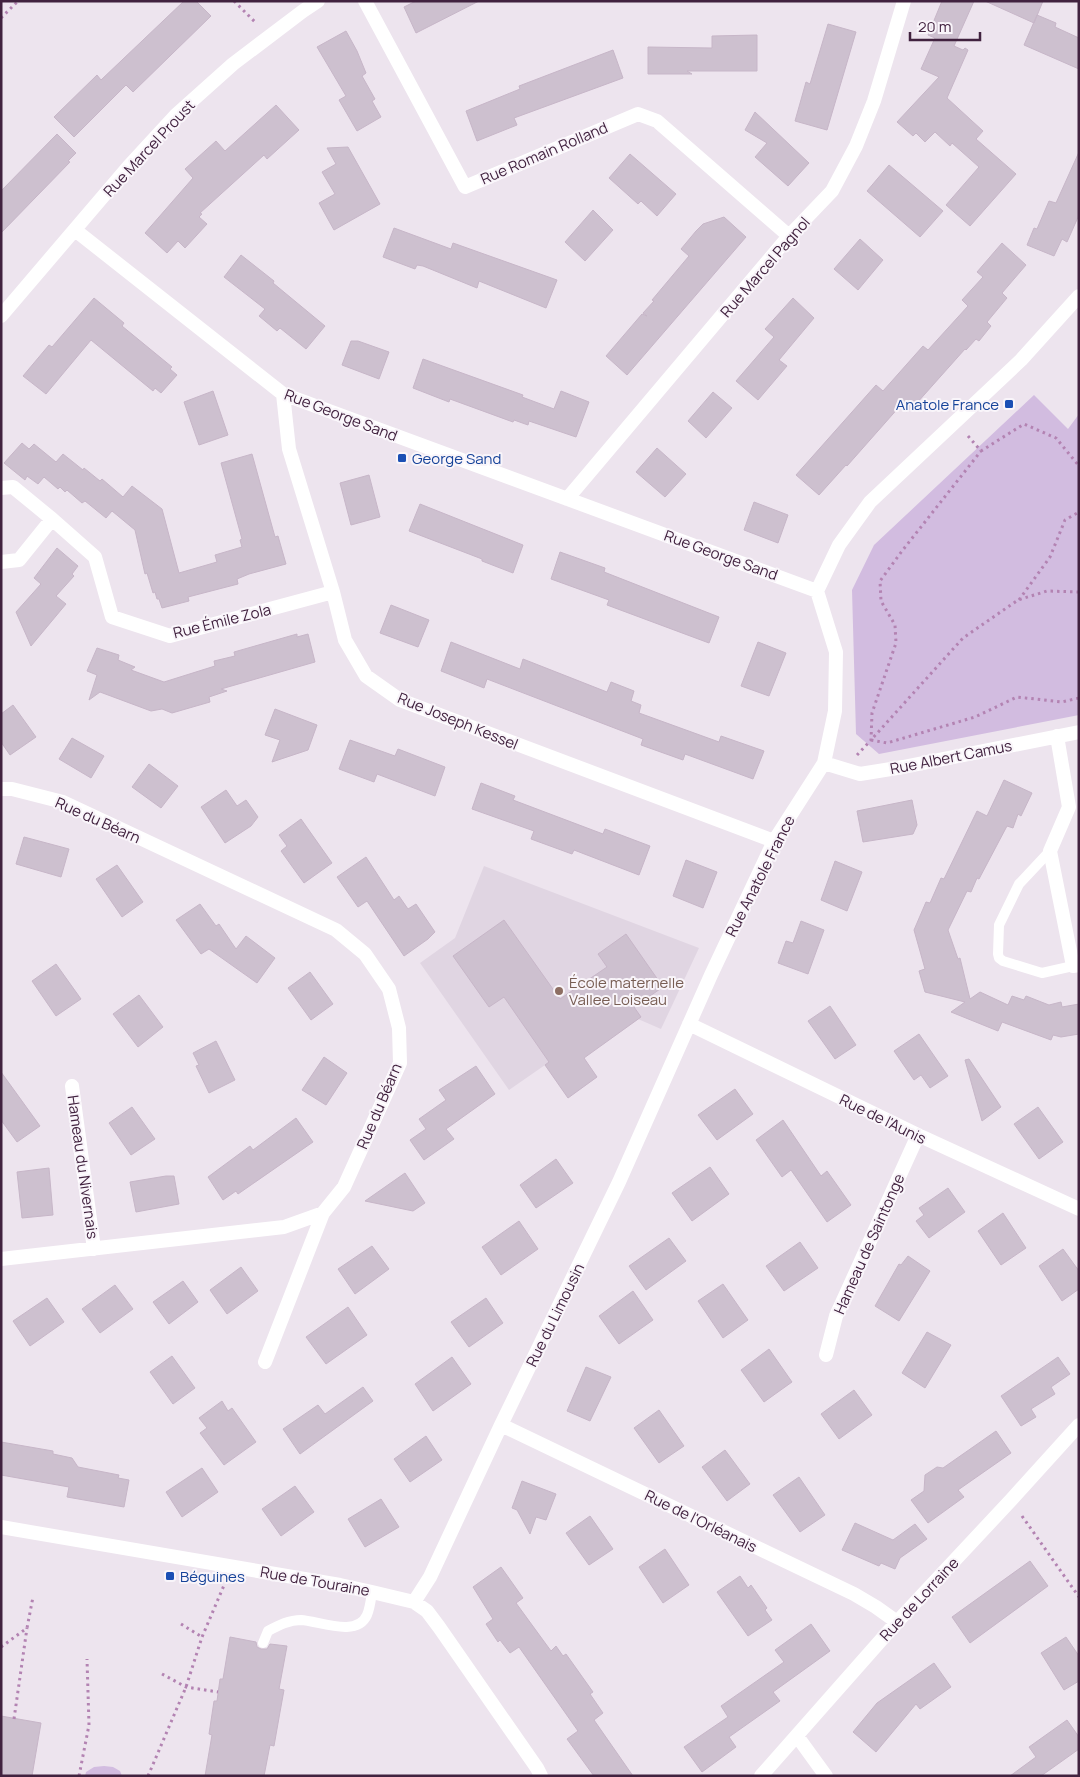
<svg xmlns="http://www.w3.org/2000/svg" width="1080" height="1777" font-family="Manrope,sans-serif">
  <rect width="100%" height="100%" fill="#ede4ee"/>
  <path fill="#e0d5e2" d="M484,866L699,948L661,1029L638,1019L601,1046L586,1025L575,1045L597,1077L568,1098L545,1065L509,1090L420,963L455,938Z"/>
  <path fill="#d2bce0" d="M1034,395L1068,429L1079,414V715L879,754L856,734L852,590L874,545Z
    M104,1766L113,1767L120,1771L122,1776H85L86,1772L94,1767Z"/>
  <path fill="#cdc0cf" stroke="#c7b6c8" d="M184,1H196L211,16L133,92L126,85L74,137L54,117L97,75L101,80Z
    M416,1H479L416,33L404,7Z
    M942,1H974L954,46L963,50L965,48L968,50L947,98L983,131L976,139L1016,174L970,226L946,205L979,167L952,143L950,146L935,132L925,142L916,133L913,136L897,122L939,77L921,69L935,38L928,35Z
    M985,1H1043L1034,23Z
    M1037,15L1056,23L1055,27L1079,38V69L1024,45Z
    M828,24L856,32L827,130L795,121L806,82L810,84Z
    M346,31L357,51L366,73L362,76L375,99L372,101L381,117L357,131L339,100L346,96L317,47Z
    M757,35V71H687L692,74H648V47L712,48V36Z
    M613,50L623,78L514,118L517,125L477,141L466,111L520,89L519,86Z
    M276,105L299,130L267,159L264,155L200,213L202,214L199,217L207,224L185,248L178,241L167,253L145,233L193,178L185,169L216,141L225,151Z
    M755,112L809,163L788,186L755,157L767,143L745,130Z
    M57,134L76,153L68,161L70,162L1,233V191Z
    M348,147L380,204L334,230L319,203L335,194L322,172L336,164L327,148Z
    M1079,152V215L1067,242L1062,239L1054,256L1027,245L1034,228L1037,229L1049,201L1056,203Z
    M630,154L676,194L657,216L641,201L638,204L609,178Z
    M889,165L943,211L920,237L867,191Z
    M593,210L613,230L585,261L565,242Z
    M724,217L746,237L627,375L606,356L642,314L647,316L643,313L654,301L652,300L689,256L681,249L696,231L703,224Z
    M394,228L451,249L453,243L557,280L546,308L479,281L477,288L423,266L417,265L415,269L383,257Z
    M860,239L883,260L858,290L834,269Z
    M1002,243L1026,265L1002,293L1007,298L987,322L991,326L979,341L976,339L966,350L965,349L916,404L915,403L907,412L900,406L847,466L846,465L819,495L796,475L876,385L883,391L923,346L928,350L968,306L962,300L983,277L977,272Z
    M241,255L274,281L273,283L325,326L306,349L280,328L277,331L259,316L265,309L224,277Z
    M94,298L124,323L122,326L172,367L170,369L177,375L161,393L155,388L153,391L91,340L46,394L23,376L49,345L52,347Z
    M793,298L814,318L779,360L787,366L758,400L736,381L774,337L765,329Z
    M351,341H358L389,352L379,379L342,365Z
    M423,359L523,395L522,397L554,409L561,391L589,402L576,437L529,421L528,425L514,420L513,422L450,399L449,402L413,388Z
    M213,391L228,435L199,445L184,402Z
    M713,392L732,408L706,438L688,421Z
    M22,443L29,449L34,444L56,462L63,454L83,470L84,468L100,481L102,479L123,497L132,486L162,509L179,573L217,562L215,555L242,547L240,540L242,539L221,463L252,454L275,537L278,536L286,564L249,574L237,579L238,584L188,597L189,601L162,608L159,599H157L155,592L153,593L147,573L145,574L135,530L112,511L106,518L85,501L82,503L67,490L65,492L60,487L58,489L44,477L38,484L27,476L25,480L4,463Z
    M657,448L686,474L665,497L636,472Z
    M369,475L380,517L351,525L340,483Z
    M754,502L788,515L778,543L744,530Z
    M420,504L523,545L513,573L482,561V559L409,531Z
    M57,548L78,566L72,574L74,576L56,596L66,604L31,646L16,612L41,584L34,578Z
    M560,552L605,568L604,572L719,617L709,643L607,605L609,600L551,579Z
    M391,605L429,620L418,647L380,633Z
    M297,634V637L308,634L315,662L221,689L227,691L209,697L210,702L172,713L162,709L151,711L100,692L89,700L97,675L87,671L97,648L119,655L118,660L135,667L131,670L164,682L215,666L214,661L235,656L234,652Z
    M451,642L520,669L523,659L607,692L611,682L634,691L631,701L641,705L639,713L719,742L721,736L764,751L753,779L685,754L683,760L641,745L643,739L487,679L484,688L441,671Z
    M758,642L786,653L769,696L741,686Z
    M13,705L36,737L10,755L1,742V714Z
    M275,709L317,725L308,750L272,762L280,740L265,735Z
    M72,738L104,756L91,778L59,759Z
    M350,740L395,756L398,749L445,767L435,796L377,774L374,782L339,769Z
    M149,764L178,786L161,808L132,787Z
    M1004,780L1032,793L1021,816L1018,814L1013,828L1007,826L979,879L977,878L971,892L967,891L948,930L958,959L960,958L970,999L980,992L1008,1005L1012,996L1024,1000L1026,996L1049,1005L1061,1002L1062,1007L1079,1004V1034L1061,1037L1053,1035L1051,1040L1002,1022L998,1031L951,1012L965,1002L925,992L919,971L925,969L914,930L926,902L930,903L941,878L944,879L977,811L987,816Z
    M481,783L515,796L513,800L603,834L605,829L650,846L639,875L574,850L572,854L531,839L534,831L472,809Z
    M226,790L237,806L246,800L258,817L251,826L225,843L201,807Z
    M912,800L917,825L913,834L863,842L857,811Z
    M301,819L332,863L304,883L281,851L287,846L279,835Z
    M24,837L69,849L61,877L16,864Z
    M366,857L394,900L399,896L408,909L416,904L435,932L428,939L404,956L367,901L358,907L337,877Z
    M686,860L717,872L703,908L673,896Z
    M835,861L862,872L847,911L821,900Z
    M117,865L143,902L122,917L96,879Z
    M200,904L216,926L219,924L236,949L246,936L275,958L257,983L209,949L201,954L176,920Z
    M504,920L560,999L607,967L598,954L626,934L663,987L634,1007L641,1017L584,1058L597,1077L568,1098L545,1065L549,1062L504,997L489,1007L453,956Z
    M801,921L824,930L808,974L778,963L786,941L793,943Z
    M56,964L81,999L56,1016L32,981Z
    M310,972L333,1004L311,1020L288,988Z
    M139,995L163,1027L138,1047L113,1014Z
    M830,1006L856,1045L835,1059L808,1021Z
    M919,1034L948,1076L930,1088L921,1075L914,1080L894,1051Z
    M216,1041L235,1080L209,1093L196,1066L199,1065L193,1053Z
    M324,1057L347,1073L326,1105L302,1090Z
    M969,1059L1001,1107L982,1121L965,1060Z
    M476,1066L495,1094L446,1129L454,1139L424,1160L410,1140L426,1129L419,1119L446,1100L439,1090Z
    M1,1072L40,1126L17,1142L1,1120Z
    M735,1089L753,1114L717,1140L698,1115Z
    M132,1107L155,1139L131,1155L109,1123Z
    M1038,1107L1063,1142L1039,1159L1014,1124Z
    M296,1118L313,1142L238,1194L236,1191L223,1200L208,1177L250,1146L253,1150Z
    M783,1120L821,1176L827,1171L851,1205L827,1222L791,1170L782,1177L756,1140Z
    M556,1159L573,1183L536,1208L520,1185Z
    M710,1167L729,1194L692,1221L672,1193Z
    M49,1168L53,1215L22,1218L17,1172Z
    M405,1173L425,1203L413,1211L365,1201Z
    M166,1176H174L179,1204L136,1212L130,1182Z
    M948,1188L965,1212L929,1238L916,1221L924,1215L919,1208Z
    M1003,1213L1026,1248L1001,1265L978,1231Z
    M519,1221L538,1249L501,1275L482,1247Z
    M669,1238L686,1261L646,1290L629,1266Z
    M800,1242L818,1268L784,1291L766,1266Z
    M372,1246L389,1269L355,1294L338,1269Z
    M1063,1249L1079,1271V1289L1062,1301L1039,1266Z
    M908,1256L930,1271L899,1321L875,1306L899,1264L901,1265Z
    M241,1267L258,1291L227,1314L210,1290Z
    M183,1281L198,1302L169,1324L153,1302Z
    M723,1284L748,1320L723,1338L698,1301Z
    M115,1285L133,1309L100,1333L82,1309Z
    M633,1291L653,1320L619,1344L599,1316Z
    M47,1298L64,1322L30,1346L13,1321Z
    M486,1298L503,1323L469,1347L451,1322Z
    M348,1307L367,1335L326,1364L306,1337Z
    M927,1332L951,1345L925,1388L902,1373Z
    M769,1349L792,1382L764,1402L741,1370Z
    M172,1356L195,1388L173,1404L150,1372Z
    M452,1357L471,1384L433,1411L415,1384Z
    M1058,1357L1070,1374L1051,1387L1055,1394L1031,1409L1036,1417L1021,1426L1001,1396Z
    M586,1367L611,1377L590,1421L567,1411Z
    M363,1387L373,1401L300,1454L283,1429L318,1405L325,1414Z
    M854,1390L872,1415L839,1439L821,1414Z
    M222,1401L228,1411L232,1408L256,1442L224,1465L200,1433L207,1428L199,1418Z
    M659,1410L684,1446L659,1463L634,1428Z
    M996,1431L1011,1453L958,1490L964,1497L928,1523L911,1500L924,1491L925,1475L937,1467L943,1468Z
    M426,1436L442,1460L410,1482L394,1459Z
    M1,1442L53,1451V1454L72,1458L78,1467L119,1475L118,1478L129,1480L124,1507L67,1497L69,1487L1,1475Z
    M725,1450L750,1484L727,1501L702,1467Z
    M202,1468L218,1492L182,1517L166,1492Z
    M799,1477L825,1515L800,1532L773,1495Z
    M522,1481L556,1494L546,1520L536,1517L530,1534L517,1510L512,1508Z
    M295,1486L314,1512L281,1536L262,1509Z
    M381,1499L399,1527L365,1547L348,1519Z
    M590,1516L613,1549L589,1565L566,1533Z
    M855,1523L893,1540L915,1524L927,1539L900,1558L895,1569L881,1563L879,1566L842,1550Z
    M665,1549L689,1585L663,1603L639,1567Z
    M1030,1561L1048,1586L970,1643L952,1617Z
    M501,1567L523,1598L516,1603L551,1651L556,1646L563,1656L566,1654L593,1692L590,1694L603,1713L594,1720L633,1776H594L567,1739L578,1731L519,1647L510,1653L500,1640L498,1642L486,1624L493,1619L473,1587Z
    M740,1576L748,1588L751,1585L767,1608L765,1610L772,1620L748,1636L717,1592Z
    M811,1624L830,1651L773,1692L780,1701L729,1737L736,1747L702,1772L684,1747L728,1717L721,1706L784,1662L775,1650Z
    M230,1637L256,1642L257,1647L261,1649H267L270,1644L287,1646L279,1689L284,1690L280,1712L274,1746L270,1745L264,1776H205L212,1735L209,1734L214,1701H217L220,1679H223Z
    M1066,1637L1079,1656V1681L1064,1690L1041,1653Z
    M934,1663L951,1687L920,1709L916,1704L876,1752L853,1732L877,1703Z
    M1,1716L41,1723L32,1776H1Z
    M1067,1720L1079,1737V1749L1041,1776H1010L1036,1757L1029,1747Z"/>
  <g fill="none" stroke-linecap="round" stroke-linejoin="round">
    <path stroke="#b383b2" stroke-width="3" stroke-dasharray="2.5 4" stroke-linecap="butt" d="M234,1L257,24
      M1,18L18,1
      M968,436L981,451L1024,424L1056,438L1079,466
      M1079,592L1047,591L1018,600L963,638L871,740L887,743L975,717L1017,697L1062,702L1079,698
      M1019,600L1050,557L1065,520L1079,512
      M857,755L871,740L872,713L896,643L895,625L881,601L880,581L902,551L981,451
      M1022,1516L1079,1597
      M181,1624L202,1637
      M1,1647L27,1628L33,1597
      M162,1674L186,1687L218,1692
      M14,1719L27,1628
      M79,1776L89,1725L87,1659
      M148,1776L186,1687L202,1637L225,1583"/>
    <path stroke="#fff" stroke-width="10" d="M1050,851L1019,884L999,925L998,954L999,958L1003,961L1042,973L1073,966
      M263,1643L268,1631C279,1625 289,1620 301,1620C319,1621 357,1638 367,1615C370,1608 371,1599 372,1592"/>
    <path stroke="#fff" stroke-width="14" d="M365,1L465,187L638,114L657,121L789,236
      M75,230L283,394L817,591
      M1,316L129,166L176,115L233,64L303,11L318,1
      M283,394L289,449L333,592L345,640L366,676L400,700L774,841
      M1,488L13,487L52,519
      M567,499L789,236L832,191L856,146L874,101L904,1
      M1,562L19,560L52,519L95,557L112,617L170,636L333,592
      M1057,736L1069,807L1050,851L1073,966L1079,965
      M824,763L860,774L903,767L1079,732
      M1,789H12L63,802L336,930L365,954L389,989L399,1028L400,1063L344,1187L323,1213L284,1227L1,1259
      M689,1024L918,1135L1079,1209
      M72,1086L94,1249
      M826,1355L836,1316L918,1135
      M265,1362L323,1213
      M501,1425L854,1594L876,1607L897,1622
      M1,1527L340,1585L372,1592L414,1602L427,1611L439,1627L537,1768L541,1776
      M414,1602L430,1577L501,1425L619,1182L711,975L774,841L824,763L835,711L836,652L817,591L839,545L870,502L1021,360L1079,296
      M797,1736L826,1776
      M761,1776L897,1622L1011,1500L1079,1425"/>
  </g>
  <g fill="#1a4fb4" stroke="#f9f5fa" stroke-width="2">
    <rect x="1004" y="399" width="10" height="10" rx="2.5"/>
    <rect x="397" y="453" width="10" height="10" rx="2.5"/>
    <rect x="165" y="1571" width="10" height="10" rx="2.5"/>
  </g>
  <circle fill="#8d6e63" stroke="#f9f5fa" stroke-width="2" cx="559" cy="991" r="5"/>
  <g text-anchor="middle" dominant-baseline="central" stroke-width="4" stroke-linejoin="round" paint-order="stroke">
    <g font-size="15" fill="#41223f" stroke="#f9f5fa">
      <text transform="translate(149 148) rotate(-47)">Rue Marcel Proust</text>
      <text transform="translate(544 153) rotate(-23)">Rue Romain Rolland</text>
      <text transform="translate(765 267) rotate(-49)">Rue Marcel Pagnol</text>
      <text transform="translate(341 415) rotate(21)">Rue George Sand</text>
      <text transform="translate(721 555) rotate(20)">Rue George Sand</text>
      <text transform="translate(222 621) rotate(-14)">Rue Émile Zola</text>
      <text transform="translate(458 721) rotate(22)">Rue Joseph Kessel</text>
      <text transform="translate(951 757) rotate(-11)">Rue Albert Camus</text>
      <text transform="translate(98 820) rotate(24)">Rue du Béarn</text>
      <text transform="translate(760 876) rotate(-63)">Rue Anatole France</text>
      <text transform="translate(379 1106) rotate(-67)">Rue du Béarn</text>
      <text transform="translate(883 1119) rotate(26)">Rue de l'Aunis</text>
      <text transform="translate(83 1167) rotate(82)">Hameau du Nivernais</text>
      <text transform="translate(869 1244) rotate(-66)">Hameau de Saintonge</text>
      <text transform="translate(555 1315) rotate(-64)">Rue du Limousin</text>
      <text transform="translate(701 1521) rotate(26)">Rue de l'Orléanais</text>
      <text transform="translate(315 1581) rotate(10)">Rue de Touraine</text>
      <text transform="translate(919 1599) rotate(-47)">Rue de Lorraine</text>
    </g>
    <g font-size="15" fill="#164399" stroke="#f9f5fa" text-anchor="start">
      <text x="999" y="404" text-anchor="end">Anatole France</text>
      <text x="412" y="458">George Sand</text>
      <text x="180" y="1576">Béguines</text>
    </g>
    <g font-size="15" fill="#785e54" stroke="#f9f5fa" text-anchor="start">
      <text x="569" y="982">École maternelle<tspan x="569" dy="17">Vallee Loiseau</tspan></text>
    </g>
  </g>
  <rect width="1080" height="1777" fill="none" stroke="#41223f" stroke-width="5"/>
  <path d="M910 32v8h70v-8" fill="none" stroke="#41223f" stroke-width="2.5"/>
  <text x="918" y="32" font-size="15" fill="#41223f" stroke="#f9f5fa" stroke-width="4" paint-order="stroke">20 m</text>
</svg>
